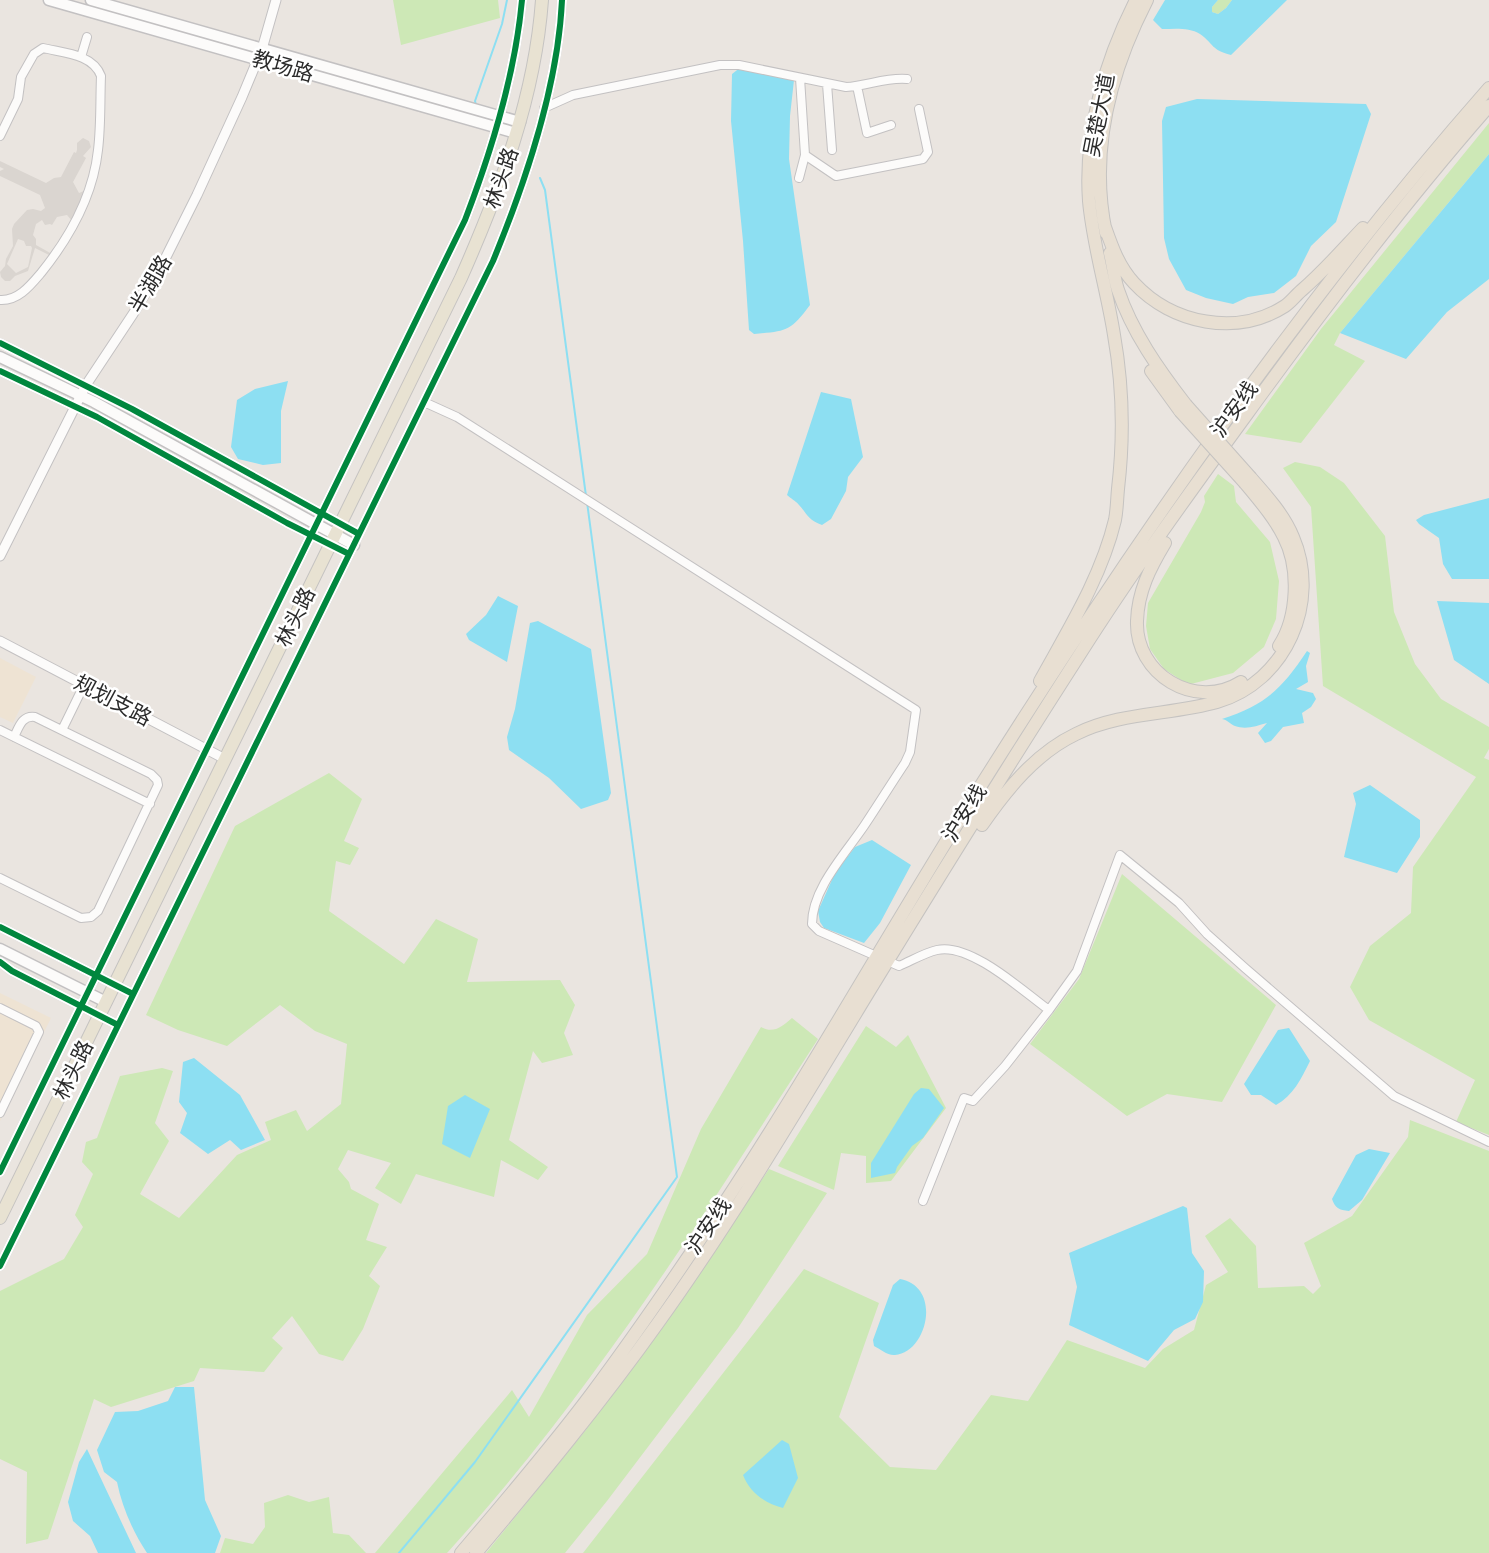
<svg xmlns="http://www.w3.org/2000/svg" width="1489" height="1553" font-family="Arial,'Noto Sans SC',sans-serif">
  <rect width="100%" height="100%" fill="#eae5e0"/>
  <path fill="#eee3d3" d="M0,658L36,677L13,723L0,717Z
    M0,993L51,1018L0,1121Z"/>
  <path fill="#cde8b6" d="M393,0H498L500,18L401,45Z
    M1218,0H1232L1226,8L1218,14L1212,12V7Z
    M1489,123V154L1340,333L1334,345L1365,361L1301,443L1245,434L1321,329Z
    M1295,462L1320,467L1344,483L1385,536L1394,612L1415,664L1441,699L1489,727V749L1484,758L1489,760V1135L1456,1122L1475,1080L1369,1020L1350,987L1370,946L1411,913L1413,867L1476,777L1323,686L1311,507L1283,468Z
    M1218,474L1234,486L1236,502L1270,542L1279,581L1276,619L1264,647L1233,673L1191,684L1184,682L1164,669L1150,649L1146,626L1148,603L1201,512L1205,502L1204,496Z
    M329,773L362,799L344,841L359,848L350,865L336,861L329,911L404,964L436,919L478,939L467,982L560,980L575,1005L564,1033L573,1055L542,1063L533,1051L509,1140L548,1167L538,1180L501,1160L494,1197L416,1174L401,1204L375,1188L391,1163L348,1150L338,1169L349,1182L351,1189L379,1204L366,1240L387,1247L369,1276L380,1286L363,1329L343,1361L319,1354L292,1316L272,1338L283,1348L264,1372L200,1368L194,1381L111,1407L94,1399L48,1539L26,1544L27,1472L0,1459V1291L64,1259L83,1227L75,1215L93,1174L82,1162L86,1142L97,1138L120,1076L162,1068L173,1071L155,1123L169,1141L140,1194L179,1218L237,1155L271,1140L265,1122L296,1110L307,1131L341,1104L347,1044L315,1031L280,1005L227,1046L178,1030L146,1015L235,826Z
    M1122,874L1276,1005L1222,1102L1167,1094L1127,1116L1030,1044L1079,979Z
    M792,1018L818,1039C703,1216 590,1396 447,1553H375L512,1390L529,1417L587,1315L647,1254L701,1129L761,1027C773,1034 782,1027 792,1018Z
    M866,1026L896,1047L908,1035L946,1108L891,1181L866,1183V1156L841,1153L834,1190L778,1166Z
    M1410,1120L1489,1151V1553H583L804,1269L879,1303L839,1417L890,1467L936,1470L991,1395L1028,1401L1067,1340L1145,1368L1163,1349L1194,1330L1206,1285L1228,1272L1205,1236L1230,1218L1256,1246L1258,1288L1304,1286L1313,1294L1321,1286L1304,1243L1352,1216L1408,1137Z
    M769,1169L827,1193L738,1328L607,1501L565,1553H486L585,1431L700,1272Z
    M288,1495L309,1502L329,1497L333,1533L349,1535L366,1553H220L225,1538L253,1544L265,1527L264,1503Z"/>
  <path fill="#dad5d0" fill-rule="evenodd" d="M83,138L89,141L91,147L83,156L86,158L73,182L79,193L86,190L73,222L67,215L57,217L52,225L50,224L45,225L42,220L36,224L33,235L36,239V245L52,254L51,256L35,248L28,271L15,276L10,281H5L1,277L0,272L5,266L6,259L13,246L12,229L14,224L27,210L33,209L41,211L45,208L40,195L0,176V171L4,169L0,167V161L46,183L54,178L61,177L74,152L76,153L77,150V143ZM18,239L24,241L26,246H31L32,248L28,267L16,273L7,264Z"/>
  <path fill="#8ddff2" d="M1165,0H1218L1212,7V12L1218,14L1226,8L1232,0H1287L1231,55C1211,50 1214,44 1200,34C1189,27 1174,29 1162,29L1153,20Z
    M741,67L794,80L790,116L789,159L810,305C790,332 786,331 754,334L749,330L743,241L731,121L732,74Z
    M1197,99L1366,104L1371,114L1336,222L1311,246L1296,276L1274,293L1248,297L1233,304L1206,298L1186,290L1169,259L1164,238L1162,121L1166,107Z
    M1489,154V279L1447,312L1406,359L1340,333Z
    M288,381L281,411V463L263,465L238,459L231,447L237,400L255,389Z
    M821,392L851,399L863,457L848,477L846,491L831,519L822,525C808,520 808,515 799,505C795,500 791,499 787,495Z
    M1489,498V579H1452L1443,564L1439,538L1419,524L1416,520L1424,515Z
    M498,596L518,606L507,662L469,640L466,634L486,615Z
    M1437,601L1489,603V684L1454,660Z
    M538,621L591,649L611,793L608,800L581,809L549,778L509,750L507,737L515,709L530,623Z
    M1307,651L1310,653L1306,666L1308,682L1296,689L1313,693L1316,699L1311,707L1302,713L1304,723L1283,727L1271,741L1265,743L1258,733L1267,723C1256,726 1246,730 1235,726C1230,724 1228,720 1222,719C1266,704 1281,690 1307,651Z
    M1370,785L1420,820V837L1397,873L1344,857L1356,804L1353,793Z
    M872,840L911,865L880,923L864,943L824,928L820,922L818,911L835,873L855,847Z
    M1289,1028L1310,1061C1301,1079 1293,1096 1276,1105L1261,1095H1251L1244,1084L1278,1030Z
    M194,1058L240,1095L265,1140L241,1150L230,1140L208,1154L180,1133L187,1113L179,1102L183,1062Z
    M921,1088L929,1089L944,1108L923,1138L912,1146L897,1167L895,1173L871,1178V1163L914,1094Z
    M465,1095L490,1109L470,1158L442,1144L448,1106Z
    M1369,1149L1390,1153L1362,1200L1349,1211C1339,1210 1335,1208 1332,1199L1356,1155Z
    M1183,1206L1187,1208L1192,1253L1204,1271L1203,1302L1195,1319L1174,1330L1148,1361L1069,1325L1077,1287L1069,1253Z
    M900,1279C943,1287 927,1353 895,1355C888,1356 880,1349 874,1346L873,1340L893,1285Z
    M175,1387H194L205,1500L221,1536L215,1553H147C133,1532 122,1507 117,1482L104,1472L97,1450L115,1412L138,1411L168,1401Z
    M782,1440L789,1444L798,1478L783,1508C765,1503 750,1493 743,1475Z
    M87,1449L136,1553H98L90,1536L73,1521L68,1502L79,1462Z"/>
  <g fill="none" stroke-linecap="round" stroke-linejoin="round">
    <path stroke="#8ddff2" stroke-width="2" d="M476,105L475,101L502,24L507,0
      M540,178L545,190L586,496
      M399,1553L475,1462L677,1177L587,502"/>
    <g stroke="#c3c1c2" stroke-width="10">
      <path id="minor" d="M81,57L87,37
        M800,78L805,155L836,176L923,159L928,152L919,109
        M827,84L832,150
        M857,86L867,133L891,125
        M544,108L573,95L720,65H739L846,87C867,86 886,77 907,79
        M0,136L18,99L21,77L34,54L43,48C64,53 93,54 101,76C100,101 101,126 98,150C93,197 70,237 41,273C30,286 18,301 0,300
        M799,178L805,155
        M0,343L132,409L359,534
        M0,371L97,417L287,523L349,554
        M424,402L457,417L916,710L910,752L905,763C891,784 878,805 864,826C845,854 812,889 812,924L819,931L899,966C911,961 924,953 937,950C970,942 1024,992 1049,1010L1077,971L1120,855L1179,903L1207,934L1245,968L1394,1096L1489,1142
        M0,730L150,804
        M62,730L84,685
        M0,878L81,918L91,917L98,911L158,785L157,780L151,774L35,717C22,715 19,727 14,737
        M0,927L133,994
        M0,962L12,971L118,1025
        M0,1008L36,1026L39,1032L0,1113
        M0,1172L465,220C492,150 515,76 522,0
        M923,1201L964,1098L973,1101L1005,1066L1049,1010
        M0,1266L493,261C526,181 558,87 562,0"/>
    </g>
    <g stroke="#c3c1c2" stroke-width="11">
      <path id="tertiary" d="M0,556L86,385L133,314L159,271L197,195L242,97L262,49L276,0
        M0,641L225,759"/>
    </g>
    <g stroke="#c3c1c2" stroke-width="13">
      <path id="secondary" d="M49,0L516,133
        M91,0L520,122
        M0,357L94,402L354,545
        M0,949L106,1002"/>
    </g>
    <g stroke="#c5c3c1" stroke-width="14">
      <path id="primary" d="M0,1218L461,278C500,190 535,97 542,0"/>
    </g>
    <g stroke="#c5c3c1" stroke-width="14">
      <path id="trunk" d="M1105,227C1112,247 1119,267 1134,283C1172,324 1237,337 1285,306C1291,302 1296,295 1302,290C1324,271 1343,249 1363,228
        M1106,233C1089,153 1110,72 1147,0
        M1110,253C1113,265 1114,278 1118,290C1132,332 1159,370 1186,405
        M1151,371L1180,411
        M1245,483C1259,500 1274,517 1284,537C1300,568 1298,617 1279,646
        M1165,543C1150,568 1138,591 1137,621C1135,674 1195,711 1241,682
        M1040,681C1068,630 1101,578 1115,520C1117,510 1117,499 1118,489C1124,438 1123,386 1114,335C1107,290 1093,246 1089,201C1084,132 1105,61 1136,0
        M982,825C1007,789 1036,753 1076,734C1120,712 1171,715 1217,702C1286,682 1321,602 1293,537C1284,515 1267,496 1251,478
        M461,1553C506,1500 551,1448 592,1393C630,1342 666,1290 701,1238C802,1089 889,931 985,779C1137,538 1301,302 1489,88
        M476,1553C539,1478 601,1403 658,1323C734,1217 800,1105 868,993C937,880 1008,766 1080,654C1132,572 1190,492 1247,414C1324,308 1403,204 1489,106"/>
    </g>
    <use href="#minor" stroke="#fcfbfa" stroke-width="8"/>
    <use href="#tertiary" stroke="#fcfbfa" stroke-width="9"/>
    <use href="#secondary" stroke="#fcfbfa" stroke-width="10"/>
    <use href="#primary" stroke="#e8e2d2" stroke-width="12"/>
    <use href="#trunk" stroke="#e8dfd2" stroke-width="12"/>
    <g stroke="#c5c3c1" stroke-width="14" stroke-linecap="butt">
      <path id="trunk-bridge" d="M1186,405L1251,478
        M1180,411L1245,483"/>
    </g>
    <use href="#trunk-bridge" stroke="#e8dfd2" stroke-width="12"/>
    <g stroke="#fff" stroke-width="10">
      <path id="cycleway" d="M0,343L132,409L359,534
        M0,371L97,417L287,523L349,554
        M0,927L133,994
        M0,962L12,971L118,1025
        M0,1172L465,220C492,150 515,76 522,0
        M0,1266L493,261C526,181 558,87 562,0"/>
    </g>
    <use href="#cycleway" stroke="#00873e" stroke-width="6"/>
  </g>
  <g text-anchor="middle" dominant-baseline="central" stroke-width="5" stroke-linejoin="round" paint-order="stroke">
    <g font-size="21" fill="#2b2b2b" stroke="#fff">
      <text transform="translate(283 66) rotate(16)">教场路</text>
      <text transform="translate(1099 115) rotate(-79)">吴楚大道</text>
      <text transform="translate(501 178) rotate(-71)">林头路</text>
      <text transform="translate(150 284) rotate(-60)">半湖路</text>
      <text transform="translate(1234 409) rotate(-54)">沪安线</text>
      <text transform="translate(295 617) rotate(-64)">林头路</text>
      <text transform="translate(113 700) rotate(28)">规划支路</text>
      <text transform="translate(964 813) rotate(-58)">沪安线</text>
      <text transform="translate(73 1070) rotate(-64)">林头路</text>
      <text transform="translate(708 1226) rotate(-56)">沪安线</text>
    </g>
  </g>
</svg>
